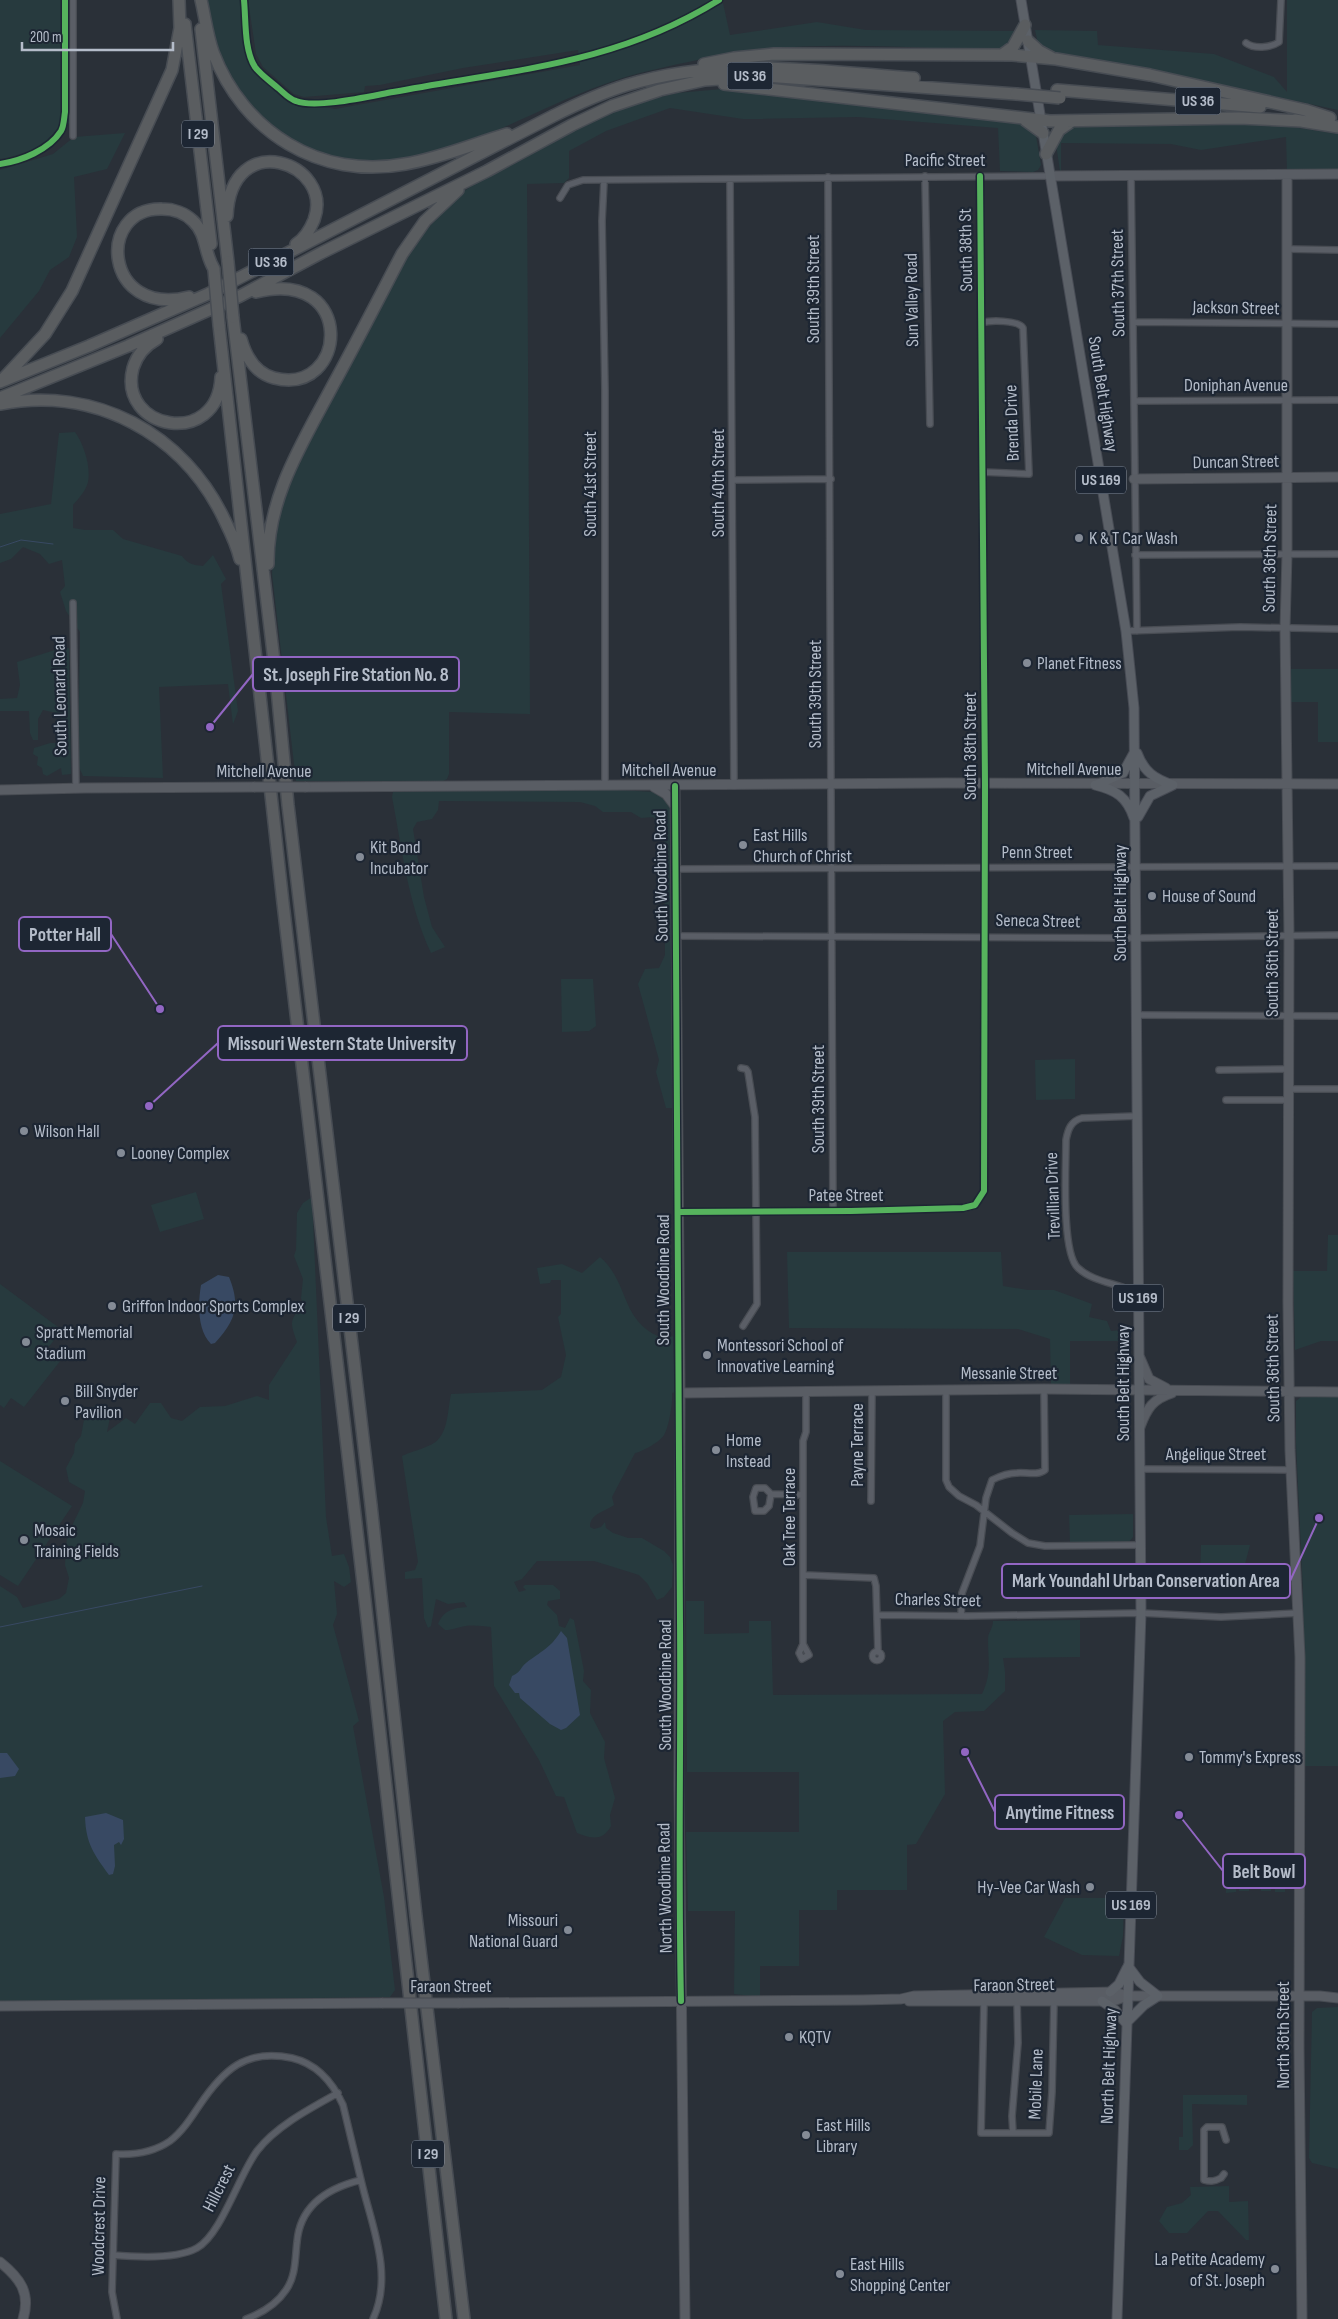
<svg xmlns="http://www.w3.org/2000/svg" width="1338" height="2319" font-family="'Sofia Sans Condensed',sans-serif">
  <rect width="100%" height="100%" fill="#2a3038"/>
  <path fill="#273a3e" d="M0,0H69V123C53,143 24,155 0,159Z
    M207,0H241L247,55L253,68L290,102L299,105L320,106L335,109L580,65L578,50L463,68L380,85L365,86L364,92L304,97L294,94L263,67L256,54L248,0H712L715,7L723,3L730,35L817,22L866,30L1017,31C1015,42 1004,49 993,50C897,48 797,38 702,59C669,66 634,73 602,85C509,118 410,192 308,149C298,145 290,138 281,133C236,105 214,51 207,0Z
    M1287,0H1338V110L1154,71L1055,56L1038,44L1035,30L1097,31L1098,45L1214,54L1274,77L1287,92Z
    M734,88L1022,122L1035,130L1041,165L1038,170L1033,172L1000,171L998,128L858,117L743,119L670,108L606,131L569,151V178L564,183L527,184L530,714L449,712V774L447,779L443,781H296L272,574L274,535L287,484L415,243L455,198L474,184L542,146L602,116L644,101L677,93Z
    M1231,122L1274,124L1338,134V171H1287L1286,137L1201,150L1171,144L1061,143V173L1060,171L1056,144L1068,126Z
    M125,133L107,169L74,177L77,237L69,257L50,270L39,291L0,338V170L53,154L74,137Z
    M75,432C84,445 91,466 88,482C86,491 78,499 73,505V528L85,530H113L123,539L182,556C188,564 193,565 203,566L213,555L226,579L221,584L238,711L233,724L228,684L159,687L163,778L83,776L78,765L80,632L66,611L60,592L65,586L62,560L49,564L40,554L23,547L11,559L0,563V514L51,504L59,433Z
    M69,648L71,774L62,775L61,768L47,776L43,774L42,768L37,765L38,757L33,754L34,748L50,743H61V714L43,710L38,719V740H33L30,733L29,711H0V699L17,698L20,685L17,662L55,650Z
    M1288,669H1338V742H1318V702H1288Z
    M599,789L655,792L663,795L670,807L674,1108H666L656,1072L659,1060L638,984L645,969L659,968L665,955L664,836L660,824L653,817L641,818L631,812H603L595,806L580,802L439,801L438,810L432,819L417,822L413,829L424,897L432,927L445,947L431,953C408,904 402,849 392,797L393,792L398,791Z
    M561,979H593L596,1026L589,1031L562,1032Z
    M1075,1059V1099L1036,1100L1035,1060Z
    M196,1192L204,1219L160,1232L151,1205Z
    M312,1197L326,1517L332,1556L344,1554L349,1567L351,1582L344,1587L334,1581L337,1614L333,1625L359,1721L353,1726L384,1897L395,1990L390,1997L0,2003V1586L17,1597L23,1608L59,1599L66,1593L69,1578L65,1565L67,1536L83,1503L85,1491L69,1482L66,1468L74,1453L75,1444L81,1436L85,1414L96,1405L104,1404V1411L111,1413L107,1432L126,1418L135,1424L150,1403H161L171,1418L182,1421L200,1407L225,1406L257,1396L269,1400V1385L297,1342C290,1322 289,1321 303,1305L301,1298L303,1279L294,1256L296,1250L297,1213L303,1203Z
    M1328,1235H1338V1341H1321L1295,1350L1293,1271H1327Z
    M787,1252H1001L1003,1286L1028,1290H1054L1092,1304L1089,1317L1107,1321L1111,1331L1122,1330L1126,1341H1070V1387H1051L1050,1339L1018,1329L789,1328Z
    M600,1257C631,1284 619,1323 665,1339L673,1336L675,1392L672,1393C673,1402 669,1427 664,1435C661,1441 642,1452 635,1453L612,1497L614,1505C605,1512 590,1513 590,1527L594,1529L601,1527L605,1522L606,1528L613,1533L628,1538H642L664,1551L670,1557L673,1565L672,1587L664,1597L657,1600L647,1583L639,1575L594,1561H537L522,1579L514,1582L519,1592L526,1590L523,1587L525,1585H553L560,1591V1599L548,1601L547,1605L557,1615L559,1626L565,1628L570,1618L574,1620L584,1671L583,1681L591,1690L590,1713L605,1742L604,1758L615,1798L610,1815L611,1826C603,1841 592,1839 577,1833L564,1797L556,1796L539,1760L494,1686L491,1627C481,1626 471,1624 461,1627C455,1628 452,1630 445,1630L438,1624C444,1610 453,1608 467,1607L464,1602L448,1604L436,1599L431,1626L428,1628L424,1618L422,1578L405,1579V1572L415,1570L418,1562L402,1456C410,1452 420,1450 428,1446C449,1439 447,1412 451,1394L542,1390L561,1377L566,1355L558,1317L561,1314V1280H551L550,1283L540,1284L537,1268L562,1264L582,1273Z
    M0,1284L62,1330L47,1349L61,1360L24,1407L11,1398L4,1408L0,1405Z
    M1301,1397H1338V1766H1304L1303,1592L1296,1443V1401Z
    M0,1461L72,1506L18,1586L0,1575Z
    M1133,1514V1537L1129,1542H1070L1069,1515Z
    M1201,1545H1250L1245,1564L1246,1582H1200Z
    M686,1601H704V1634L749,1633V1621H771L773,1695L982,1694C992,1672 988,1662 988,1639C988,1632 993,1629 993,1621L1080,1620V1657L1003,1658L1005,1672V1691L984,1711L955,1712L943,1721L945,1794L916,1844L907,1845V1890H837V1910H799V1966H760V1997L734,1994L735,1911H688L686,1832H799V1772H687Z
    M1226,1873H1236V1892L1226,1893Z
    M1275,1873H1285V1892H1275Z
    M1239,1874H1249V1891H1239Z
    M1261,1874H1271V1891H1261Z
    M1065,1898H1124L1123,1936L1119,1956L1082,1955L1044,1937Z
    M1338,2007V2169L1312,2163L1309,2158L1312,2012L1317,2008Z
    M1183,2095H1247V2105L1192,2104L1193,2145L1188,2150H1179V2137H1183Z
    M1229,2186V2202L1248,2201L1249,2240H1246L1218,2211H1208L1187,2233H1169L1159,2221L1167,2207L1182,2203L1191,2195L1190,2187Z"/>
  <path fill="#384963" d="M218,1275L229,1277C241,1306 235,1321 215,1343L211,1344C197,1330 198,1303 201,1285Z
    M561,1631L567,1638L580,1715L566,1728L561,1730L550,1724L520,1698L519,1693H515L509,1685L512,1676C521,1672 520,1668 526,1663C541,1651 550,1649 561,1631Z
    M0,1753H7L19,1769L15,1776L0,1778Z
    M106,1813L123,1820L124,1839L121,1845L119,1842L114,1845L115,1866L113,1874L109,1875C94,1854 86,1844 85,1817Z"/>
  <g fill="none" stroke-linecap="round" stroke-linejoin="round">
    <path stroke="#384963" stroke-width="1" d="M0,547L21,540L53,544
      M0,1627L202,1586"/>
    <g stroke="#484c53" stroke-width="8">
      <path id="street" d="M1246,43C1254,49 1270,48 1279,42L1281,0
        M73,136V0
        M1131,175L1137,631
        M925,176L930,424
        M828,177L833,1211
        M730,180L734,786
        M604,181L602,221L605,390V786
        M560,198L568,185L583,180C738,179 894,176 1050,176
        M1287,249L1338,250
        M1134,322L1338,324
        M982,323C990,320 1018,320 1023,328L1029,474L982,472
        M1134,401L1338,400
        M733,480L831,479
        M1135,555L1338,554
        M73,603L76,788
        M1126,631L1240,627L1338,629
        M676,869L1338,866
        M677,936L1136,938L1338,935
        M1137,1015L1338,1016
        M741,1068L746,1069L748,1072L755,1117L757,1304L743,1326
        M1219,1070L1289,1069
        M1289,1089H1338
        M1226,1100H1289
        M1137,1116L1082,1118C1071,1121 1068,1129 1066,1140C1066,1165 1061,1253 1078,1268C1094,1283 1120,1283 1138,1294
        M678,1212L851,1211L963,1208L975,1205L984,1191L985,784L980,176
        M946,1389V1480L949,1487L959,1496L976,1505L1012,1533L1028,1543L1045,1546L1140,1545
        M1140,1469L1291,1470
        M756,1488H765L771,1494L769,1506L764,1511H755L753,1497Z
        M771,1494L803,1495
        M871,1501L872,1390
        M805,1575L874,1578L876,1586L878,1652
        M877,1615L967,1616L1141,1613L1221,1617L1299,1613
        M961,1616L962,1593L980,1546L986,1498L992,1480C1000,1476 1008,1473 1017,1473C1026,1472 1038,1476 1045,1470L1044,1389
        M803,1644V1441L806,1432V1390
        M803,1644L809,1655L802,1659L799,1653Z
        M872.5 1656a4.5 4.5 0 1 1 9 0a4.5 4.5 0 1 1-9 0Z
        M984,2002L981,2133H1049L1052,2092L1054,2001
        M1013,2133L1012,2116L1018,2043L1017,2001
        M1224,2174L1221,2178C1215,2181 1211,2182 1204,2180V2130L1207,2127H1222L1226,2140
        M113,2255C135,2257 177,2259 197,2248C221,2235 239,2175 257,2151C276,2126 311,2108 338,2093
        M117,2319L112,2292L116,2154C134,2155 154,2152 170,2141C182,2132 191,2118 199,2106C223,2070 246,2048 292,2058C318,2064 333,2083 343,2105C349,2130 355,2155 361,2180C371,2224 394,2274 373,2319
        M246,2319C262,2313 276,2305 286,2290C296,2276 295,2258 297,2242C300,2205 328,2188 361,2180"/>
    </g>
    <g stroke="#484c53" stroke-width="11">
      <path id="secondary" d="M1287,175V554L1285,628L1289,935L1288,1303L1290,1450L1300,1657L1299,2048L1302,2319
        M1050,176L1338,174
        M1134,479L1338,477
        M675,786L680,1393L679,1786L685,2319
        M306,787L946,783L1338,784
        M654,787L666,794L675,806
        M0,790L84,788L254,787
        M1140,1358L1149,1379L1166,1388
        M680,1393L1044,1389L1338,1392
        M1140,1427C1147,1408 1153,1399 1172,1393
        M909,2001H1113L1127,1996
        M459,2003L862,2000L901,1999L914,1996L1115,1992L1127,1996H1320L1338,1998
        M0,2006L382,2003
        M0,2262C20,2278 31,2293 23,2319"/>
    </g>
    <g stroke="#484c55" stroke-width="11">
      <path id="primary" d="M1021,0L1126,631L1134,708L1141,1613L1117,2319
        M1137,753C1144,772 1155,779 1173,785
        M1095,785C1116,790 1127,797 1134,818
        M1096,785L1123,773L1134,753
        M1138,817L1150,796L1173,785
        M1110,1992L1119,1984L1127,1968
        M1102,2001L1115,2010L1126,2023L1144,2005L1158,1996L1140,1982L1128,1966"/>
    </g>
    <g stroke="#474c53" stroke-width="14">
      <path id="highway" d="M201,0C205,17 207,35 213,52C243,132 320,180 405,164C441,158 473,144 507,134
        M185,24L211,244
        M201,29L228,262
        M1028,41L1039,51L1052,58
        M1002,55L1013,47L1025,25
        M704,64L734,58L774,54L1012,55L1056,59L1150,75L1305,110L1330,118
        M724,84L1050,121L1239,118L1302,121
        M1057,90L1260,107
        M1025,120L1043,133
        M1295,120L1338,127
        M1046,154L1059,130L1072,121
        M227,216C231,126 335,163 314,220C310,230 305,238 296,244
        M189,297C103,318 96,207 162,209C173,209 185,213 193,221C207,234 204,253 214,269
        M233,317L276,678L288,805L371,1505L416,1916L464,2319
        M219,325L283,903L363,1583L446,2319
        M157,339C146,345 137,355 133,368C117,430 218,449 221,377
        M241,339C246,357 255,373 274,378C348,397 357,267 256,292
        M3,379L45,334L72,291L172,70L180,28L179,0
        M0,382L89,346L208,294L553,116C577,104 601,93 627,85C720,56 818,71 914,78
        M0,398L128,346L240,296L321,253L487,171L572,125L612,106L660,90L705,80L765,76L1016,94
        M0,404C95,386 184,433 225,521C231,533 237,546 240,559
        M268,564C267,497 303,442 333,385C357,341 379,298 402,254L425,221L458,190"/>
    </g>
    <use href="#street" stroke="#5a5e66" stroke-width="5.5"/>
    <use href="#secondary" stroke="#595d64" stroke-width="9"/>
    <use href="#primary" stroke="#5c6168" stroke-width="9"/>
    <use href="#highway" stroke="#5a5d60" stroke-width="11"/>
    <g stroke="#484c53" stroke-width="11" stroke-linecap="butt">
      <path id="secondary-bridge" d="M254,787H306
        M382,2003H459"/>
    </g>
    <g stroke="#474c53" stroke-width="14" stroke-linecap="butt">
      <path id="highway-bridge" d="M1016,94L1060,98
        M228,262L233,317
        M214,270L219,325"/>
    </g>
    <use href="#secondary-bridge" stroke="#595d64" stroke-width="9"/>
    <use href="#highway-bridge" stroke="#5a5d60" stroke-width="11"/>
    <g stroke="#1d2633" stroke-width="9">
      <path id="cycleway" d="M244,0C246,20 244,50 255,67C261,75 270,81 278,88C283,92 289,99 296,101C316,109 371,96 393,92C510,70 615,65 719,0
        M0,164C21,161 49,150 61,131C64,126 64,118 65,112V0
        M675,786C678,1065 680,1344 680,1623C681,1749 678,1875 681,2001
        M678,1212L851,1211L963,1208L975,1205L984,1191L985,784L980,176"/>
    </g>
    <use href="#cycleway" stroke="#56b35d" stroke-width="6"/>
  </g>
  <g fill="#848b96" stroke="#1d2633" stroke-width="2">
    <circle cx="1079" cy="538" r="5"/>
    <circle cx="1027" cy="663" r="5"/>
    <circle cx="743" cy="845" r="5"/>
    <circle cx="360" cy="857" r="5"/>
    <circle cx="1152" cy="896" r="5"/>
    <circle cx="24" cy="1131" r="5"/>
    <circle cx="121" cy="1153" r="5"/>
    <circle cx="112" cy="1306" r="5"/>
    <circle cx="26" cy="1342" r="5"/>
    <circle cx="707" cy="1355" r="5"/>
    <circle cx="65" cy="1401" r="5"/>
    <circle cx="716" cy="1450" r="5"/>
    <circle cx="24" cy="1540" r="5"/>
    <circle cx="1189" cy="1757" r="5"/>
    <circle cx="1090" cy="1887" r="5"/>
    <circle cx="568" cy="1930" r="5"/>
    <circle cx="789" cy="2037" r="5"/>
    <circle cx="806" cy="2135" r="5"/>
    <circle cx="1275" cy="2269" r="5"/>
    <circle cx="840" cy="2274" r="5"/>
  </g>
  <g text-anchor="middle" dominant-baseline="central" stroke-width="4.5" stroke-linejoin="round" paint-order="stroke">
    <g fill="#1d2633" stroke="#878f9c" stroke-width="1">
      <rect x="727.5" y="62.5" width="45" height="27" rx="4"/>
      <rect x="1175.5" y="87.5" width="45" height="27" rx="4"/>
      <rect x="182" y="120.5" width="32" height="27" rx="4"/>
      <rect x="248.5" y="248.5" width="45" height="27" rx="4"/>
      <rect x="1076" y="466.5" width="50" height="27" rx="4"/>
      <rect x="1113" y="1284.5" width="50" height="27" rx="4"/>
      <rect x="333" y="1304.5" width="32" height="27" rx="4"/>
      <rect x="1106" y="1891.5" width="50" height="27" rx="4"/>
      <rect x="412" y="2140.5" width="32" height="27" rx="4"/>
    </g>
    <g font-size="16" font-weight="bold" fill="#b4bcc9">
      <text x="750" y="76">US 36</text>
      <text x="1198" y="101">US 36</text>
      <text x="198" y="134">I 29</text>
      <text x="271" y="262">US 36</text>
      <text x="1101" y="480">US 169</text>
      <text x="1138" y="1298">US 169</text>
      <text x="349" y="1318">I 29</text>
      <text x="1131" y="1905">US 169</text>
      <text x="428" y="2154">I 29</text>
    </g>
    <g font-size="18" fill="#b4bcc9" stroke="#1d2633">
      <text x="945" y="160">Pacific Street</text>
      <text transform="translate(966 250) rotate(-91)">South 38th St</text>
      <text transform="translate(1118 283) rotate(-91)">South 37th Street</text>
      <text transform="translate(813 289) rotate(-90)">South 39th Street</text>
      <text transform="translate(912 300) rotate(-91)">Sun Valley Road</text>
      <text transform="translate(1236 308) rotate(1)">Jackson Street</text>
      <text x="1236" y="385">Doniphan Avenue</text>
      <text transform="translate(1103 394) rotate(81)">South Belt Highway</text>
      <text transform="translate(1012 423) rotate(-92)">Brenda Drive</text>
      <text transform="translate(1236 462) rotate(-1)">Duncan Street</text>
      <text transform="translate(718 483) rotate(-90)">South 40th Street</text>
      <text transform="translate(590 484) rotate(-90)">South 41st Street</text>
      <text transform="translate(1270 558) rotate(-89)">South 36th Street</text>
      <text transform="translate(815 694) rotate(-90)">South 39th Street</text>
      <text transform="translate(60 696) rotate(-91)">South Leonard Road</text>
      <text transform="translate(970 746) rotate(-90)">South 38th Street</text>
      <text x="1074" y="769">Mitchell Avenue</text>
      <text x="669" y="770">Mitchell Avenue</text>
      <text x="264" y="771">Mitchell Avenue</text>
      <text x="1037" y="852">Penn Street</text>
      <text transform="translate(661 876) rotate(-91)">South Woodbine Road</text>
      <text transform="translate(1120 903) rotate(-90)">South Belt Highway</text>
      <text transform="translate(1038 921) rotate(1)">Seneca Street</text>
      <text transform="translate(1272 963) rotate(-90)">South 36th Street</text>
      <text transform="translate(818 1099) rotate(-90)">South 39th Street</text>
      <text x="846" y="1195">Patee Street</text>
      <text transform="translate(1053 1196) rotate(-92)">Trevillian Drive</text>
      <text transform="translate(663 1280) rotate(-90)">South Woodbine Road</text>
      <text transform="translate(1273 1368) rotate(-91)">South 36th Street</text>
      <text x="1009" y="1373">Messanie Street</text>
      <text transform="translate(1123 1383) rotate(-90)">South Belt Highway</text>
      <text transform="translate(857 1445) rotate(-90)">Payne Terrace</text>
      <text x="1216" y="1454">Angelique Street</text>
      <text transform="translate(789 1517) rotate(-90)">Oak Tree Terrace</text>
      <text transform="translate(938 1600) rotate(1)">Charles Street</text>
      <text transform="translate(665 1685) rotate(-90)">South Woodbine Road</text>
      <text transform="translate(665 1888) rotate(-91)">North Woodbine Road</text>
      <text transform="translate(1014 1985) rotate(-1)">Faraon Street</text>
      <text x="451" y="1986">Faraon Street</text>
      <text transform="translate(1283 2035) rotate(-90)">North 36th Street</text>
      <text transform="translate(1109 2066) rotate(-88)">North Belt Highway</text>
      <text transform="translate(1036 2084) rotate(-88)">Mobile Lane</text>
      <text transform="translate(219 2188) rotate(-63)">Hillcrest</text>
      <text transform="translate(99 2226) rotate(-89)">Woodcrest Drive</text>
    </g>
    <g font-size="18" fill="#b4bcc9" stroke="#1d2633" text-anchor="start">
      <text x="1089" y="538">K &amp; T Car Wash</text>
      <text x="1037" y="663">Planet Fitness</text>
      <text x="753" y="835">East Hills<tspan x="753" dy="21">Church of Christ</tspan></text>
      <text x="370" y="847">Kit Bond<tspan x="370" dy="21">Incubator</tspan></text>
      <text x="1162" y="896">House of Sound</text>
      <text x="34" y="1131">Wilson Hall</text>
      <text x="131" y="1153">Looney Complex</text>
      <text x="122" y="1306">Griffon Indoor Sports Complex</text>
      <text x="36" y="1332">Spratt Memorial<tspan x="36" dy="21">Stadium</tspan></text>
      <text x="717" y="1345">Montessori School of<tspan x="717" dy="21">Innovative Learning</tspan></text>
      <text x="75" y="1391">Bill Snyder<tspan x="75" dy="21">Pavilion</tspan></text>
      <text x="726" y="1440">Home<tspan x="726" dy="21">Instead</tspan></text>
      <text x="34" y="1530">Mosaic<tspan x="34" dy="21">Training Fields</tspan></text>
      <text x="1199" y="1757">Tommy's Express</text>
      <text x="1080" y="1887" text-anchor="end">Hy-Vee Car Wash</text>
      <text x="558" y="1920" text-anchor="end">Missouri<tspan x="558" dy="21">National Guard</tspan></text>
      <text x="799" y="2037">KQTV</text>
      <text x="816" y="2125">East Hills<tspan x="816" dy="21">Library</tspan></text>
      <text x="1265" y="2259" text-anchor="end">La Petite Academy<tspan x="1265" dy="21">of St. Joseph</tspan></text>
      <text x="850" y="2264">East Hills<tspan x="850" dy="21">Shopping Center</tspan></text>
    </g>
  </g>
  <path fill="none" stroke="#9266c3" stroke-width="2" d="M210 727L253 674M160 1009L111 934M149 1106L218 1043M1319 1518L1290 1581M965 1752L995 1812M1179 1815L1223 1871"/>
  <g fill="#9266c3" stroke="#1d2633" stroke-width="2">
    <circle cx="210" cy="727" r="5"/>
    <circle cx="160" cy="1009" r="5"/>
    <circle cx="149" cy="1106" r="5"/>
    <circle cx="1319" cy="1518" r="5"/>
    <circle cx="965" cy="1752" r="5"/>
    <circle cx="1179" cy="1815" r="5"/>
  </g>
  <g fill="#1d2633" stroke="#9266c3" stroke-width="2">
    <rect x="253" y="657" width="206" height="34" rx="5"/>
    <rect x="19" y="917" width="92" height="34" rx="5"/>
    <rect x="218" y="1026" width="249" height="34" rx="5"/>
    <rect x="1002" y="1564" width="288" height="34" rx="5"/>
    <rect x="995" y="1795" width="129" height="34" rx="5"/>
    <rect x="1223" y="1854" width="82" height="34" rx="5"/>
  </g>
  <g font-size="19" text-anchor="middle" font-weight="bold" fill="#b4bcc9">
    <text x="356" y="681">St. Joseph Fire Station No. 8</text>
    <text x="65" y="941">Potter Hall</text>
    <text x="342" y="1050">Missouri Western State University</text>
    <text x="1146" y="1587">Mark Youndahl Urban Conservation Area</text>
    <text x="1060" y="1819">Anytime Fitness</text>
    <text x="1264" y="1878">Belt Bowl</text>
  </g>
  <path d="M22 42v8h151v-8" fill="none" stroke="#b4bcc9" stroke-width="2.5"/>
  <text x="30" y="42" font-size="15" fill="#b4bcc9" stroke="#1d2633" stroke-width="4" paint-order="stroke">200 m</text>
</svg>
